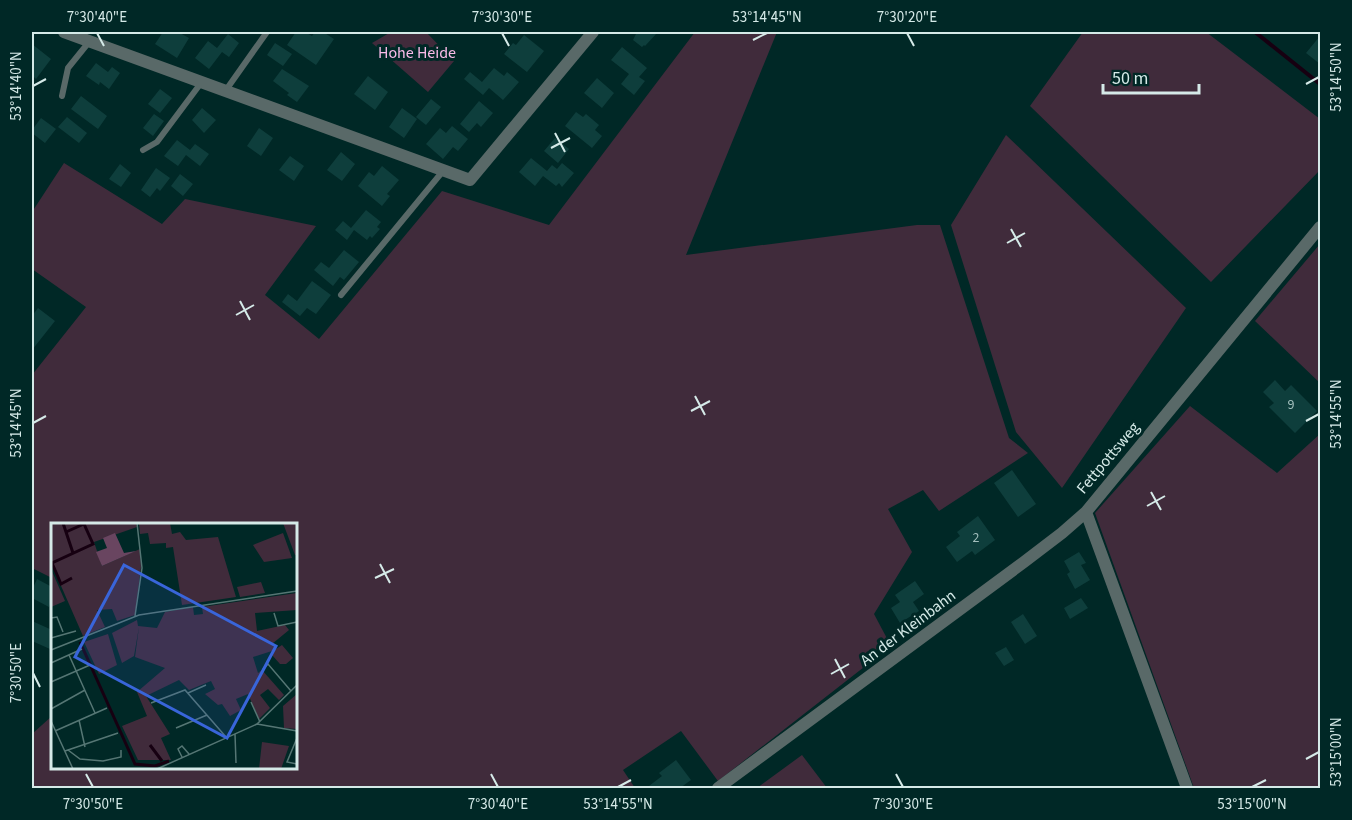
<svg xmlns="http://www.w3.org/2000/svg" width="1352" height="820" font-family="'Source Sans 3',sans-serif">
  <rect width="100%" height="100%" fill="#002826"/>
  <path fill="#402b3b" d="M391,32H426L454,61L428,92L372,43Z
    M695,32H777L686,255L917,225H940L1009,438L1028,453L939,511L923,490L888,509L912,552L874,614L891,646L718,781L681,731L623,770L635,788H32V734L52,716V768H296V524H52V578L32,568V375L86,307L32,269V212L64,163L162,224L185,199L316,226L265,295L319,339L442,191L549,225Z
    M1083,32H1206L1320,119V170L1211,282L1030,106Z
    M1006,135L1186,308L1062,488L1016,432L951,225Z
    M1320,244V383L1255,321Z
    M1190,406L1277,473L1320,434V788H1194L1095,513Z
    M802,755L827,788H757Z"/>
  <g fill="none" stroke-linecap="round" stroke-linejoin="round">
    <path stroke="#160011" stroke-width="4" d="M1255,32L1320,84"/>
  </g>
  <path fill="#0e3e3c" d="M163,32H178L189,38L177,58L155,44Z
    M296,32H305L312,36L315,32H323L334,39L316,65L287,45Z
    M637,32H654L657,33L645,46L644,45L642,47L633,40Z
    M228,34L239,43L229,57L222,52L209,69L195,58L208,41L217,48Z
    M524,35L544,51L527,72L504,54L513,43L516,45Z
    M1320,36V64L1306,53Z
    M275,43L292,54L283,66L267,55Z
    M32,44L51,59L36,79L32,75Z
    M622,47L647,68L639,77L645,81L634,95L621,84L629,74L611,60Z
    M96,63L108,72L112,67L120,73L109,89L100,82L99,85L86,76Z
    M494,68L504,76L507,72L519,82L503,100L489,88L483,95L464,79L470,72L482,82Z
    M282,69L309,86L297,102L287,95L289,93L273,81Z
    M368,76L388,92L375,110L354,94Z
    M597,78L614,93L602,108L584,93Z
    M160,89L172,98L160,113L148,104Z
    M81,96L107,116L98,129L71,109Z
    M431,99L441,107L426,125L416,117Z
    M479,101L493,113L481,127L477,123L469,132L460,124Z
    M202,108L216,120L204,133L192,120Z
    M402,108L417,119L404,138L389,127Z
    M576,112L583,117L586,114L599,125L595,130L602,136L592,148L565,126Z
    M154,114L164,121L153,136L143,128Z
    M67,117L87,133L79,143L58,127Z
    M41,118L56,129L45,143L32,133V130Z
    M452,126L468,139L458,151L453,147L443,159L426,144L440,128L446,133Z
    M259,128L273,138L261,156L247,146Z
    M555,138L569,149L558,163L544,151Z
    M177,140L190,150L195,144L209,154L200,166L186,155L178,166L164,156Z
    M341,152L355,164L342,181L327,170Z
    M290,156L304,166L294,181L279,170Z
    M531,158L547,171L552,165L557,169L562,163L574,173L562,187L559,183L556,186L543,176L535,186L519,172Z
    M120,164L131,173L121,187L109,179Z
    M382,166L399,180L387,194L390,196L382,206L358,186L369,172L374,176Z
    M156,168L170,178L160,191L157,188L150,197L141,190Z
    M180,174L193,184L183,196L171,186Z
    M366,210L381,222L377,227L380,229L372,238L370,236L367,240L354,230L347,240L335,230L343,221L351,228Z
    M344,250L359,262L344,280L340,277L333,286L314,270L321,262L329,268Z
    M312,281L331,295L316,314L307,308L300,316L282,302L288,294L297,301Z
    M38,308L55,321L32,350V316Z
    M1275,380L1285,391L1291,385L1317,411L1295,433L1269,407L1274,403L1263,392Z
    M1012,470L1036,504L1018,517L994,483Z
    M978,516L995,540L975,555L972,551L957,562L946,547L960,536L957,532Z
    M1079,552L1086,563L1081,565L1090,580L1075,589L1067,574L1070,572L1064,561Z
    M37,579L52,587V600L49,607L32,598V590Z
    M915,581L924,594L913,602L919,611L900,623L891,608L900,602L895,595Z
    M1081,598L1088,608L1070,619L1064,608Z
    M1023,614L1037,636L1025,644L1011,622Z
    M32,621L52,630V642L50,649L32,641Z
    M1006,647L1014,660L1004,666L995,653Z
    M676,760L691,780L680,788H651L649,786L662,776L659,773Z"/>
  <g fill="none" stroke-linecap="round" stroke-linejoin="round">
    <path stroke="#596968" stroke-width="6" d="M226,90L267,32
      M62,96L68,68L89,42
      M143,150L157,142L201,83
      M341,295L443,171"/>
    <path stroke="#596968" stroke-width="12" d="M64,32L470,180L593,32
      M1086,512L1187,788
      M718,788L1024,562L1062,533L1086,512L1320,227"/>
  </g>
  <path fill="none" stroke="#d5eae8" stroke-width="2" d="M97,33L104,46M502,33L509,46M907,33L914,46M753,40L767,33M1306,84L1319,77M33,86L46,79M555,133L565,152M551,148L570,138M1011,229L1021,247M1007,243L1025,233M240,301L250,320M236,315L254,305M695,396L705,415M691,411L710,401M1306,421L1319,414M33,423L46,416M1151,492L1161,510M1147,506L1165,496M380,564L390,583M375,578L394,569M835,659L845,678M33,673L40,687M831,674L849,664M1306,759L1319,752M86,774L93,787M491,774L498,787M896,774L903,787M618,787L631,780M1252,787L1266,780"/>
  <g text-anchor="middle" dominant-baseline="central" stroke-width="6" stroke-linejoin="round" paint-order="stroke">
    <g font-size="14" fill="#a3bfbd">
      <text x="1291" y="405">9</text>
      <text x="976" y="538">2</text>
    </g>
    <g font-size="16" fill="#f9bbe8" stroke="#002826">
      <text x="417" y="53">Hohe Heide</text>
    </g>
    <g font-size="16" fill="#d5eae8" stroke="#002826">
      <text transform="translate(1108 458) rotate(-50)">Fettpottsweg</text>
      <text transform="translate(908 628) rotate(-37)">An der Kleinbahn</text>
    </g>
  </g>
  <g transform="translate(51 523)">
    <rect width="246" height="246" fill="#002826"/>
    <path d="M0,0H85L86,4L43,19L51,43L89,26L90,44L84,92L66,98L61,86L46,87L54,104L32,113L0,40ZM119,0L121,11L129,9L135,17L167,14L185,74L131,82L122,24L115,25V20L99,21L97,10L89,11L88,1ZM232,0H246V32H244ZM232,10L241,35L213,39L202,22ZM0,46L14,78L0,84ZM210,59L214,70L189,74L186,64ZM246,70V87L204,90L206,108L234,102L238,107L221,121L225,126L231,122L242,135L235,141H229L221,132L224,127L202,134L207,150L211,147L233,172L228,177L217,166L209,172L219,185L208,196L197,171L185,176L190,187L179,193L171,181L167,182L154,171L164,166L160,158L138,167L128,157L95,173L119,211L110,215L120,237H87L71,203L96,193L86,169L114,145L84,134L88,104L83,133L71,140L61,110L86,97L87,103L106,105L114,89L142,84L143,92L152,91L151,84ZM57,111L66,142L48,151L33,119ZM246,171V206L233,205L232,183ZM211,219L238,223L230,246H208Z" fill="#402b3b"/>
    <path d="M64,10L73,30L85,28L51,43L45,29L56,25L52,15Z" fill="#694560"/>
    <path fill="none" stroke="#160011" stroke-width="3" d="M12,0L22,30M15,9L33,1L42,21L1,40L10,61L21,55M29,119L84,241L104,243L118,238M99,222L111,238"/>
    <path fill="none" stroke="#557674" stroke-width="1.5" d="M223,90L227,103L246,99M84,93L91,45L86,0M0,95L6,94L12,109M0,115L25,108M0,127L88,92L246,68M18,132L44,190M0,140L31,126M212,146L217,141L240,168M0,159L39,142M137,170L155,162M200,179L209,199M100,180L134,167L175,214M0,186L34,167M28,197L34,224M0,198L22,246M206,201L246,208M125,205L156,192M4,208L56,185M184,211L185,240M246,215L236,239L246,241M17,227L29,236L52,238L70,234V227M14,228L67,210M131,234L127,226L131,223L138,231M106,246L206,201L246,162"/>
    <path fill="#3965da" fill-opacity="0.15" stroke="#3965da" stroke-width="3" d="M73,42L225,123L176,215L24,134Z"/>
    <rect width="246" height="246" fill="none" stroke="#d5eae8" stroke-width="3"/>
  </g>
  <rect width="1352" height="820" fill="none" stroke="#002826" stroke-width="66"/>
  <path d="M1103 84v9h96v-9" fill="none" stroke="#d5eae8" stroke-width="3"/>
  <text x="1112" y="84" font-size="18" fill="#d5eae8" stroke="#002826" stroke-width="4.5" paint-order="stroke">50 m</text>
  <rect x="33" y="33" width="1286" height="754" fill="none" stroke="#d5eae8" stroke-width="2"/>
  <g font-size="15" text-anchor="middle" fill="#d5eae8">
    <text x="97" y="22">7°30'40"E</text>
    <text x="502" y="22">7°30'30"E</text>
    <text x="767" y="22">53°14'45"N</text>
    <text x="907" y="22">7°30'20"E</text>
    <text transform="translate(1336 77) rotate(-90)" y="5">53°14'50"N</text>
    <text transform="translate(16 86) rotate(-90)" y="5">53°14'40"N</text>
    <text transform="translate(1336 414) rotate(-90)" y="5">53°14'55"N</text>
    <text transform="translate(16 423) rotate(-90)" y="5">53°14'45"N</text>
    <text transform="translate(16 673) rotate(-90)" y="5">7°30'50"E</text>
    <text transform="translate(1336 752) rotate(-90)" y="5">53°15'00"N</text>
    <text x="93" y="809">7°30'50"E</text>
    <text x="498" y="809">7°30'40"E</text>
    <text x="618" y="809">53°14'55"N</text>
    <text x="903" y="809">7°30'30"E</text>
    <text x="1252" y="809">53°15'00"N</text>
  </g>
</svg>
